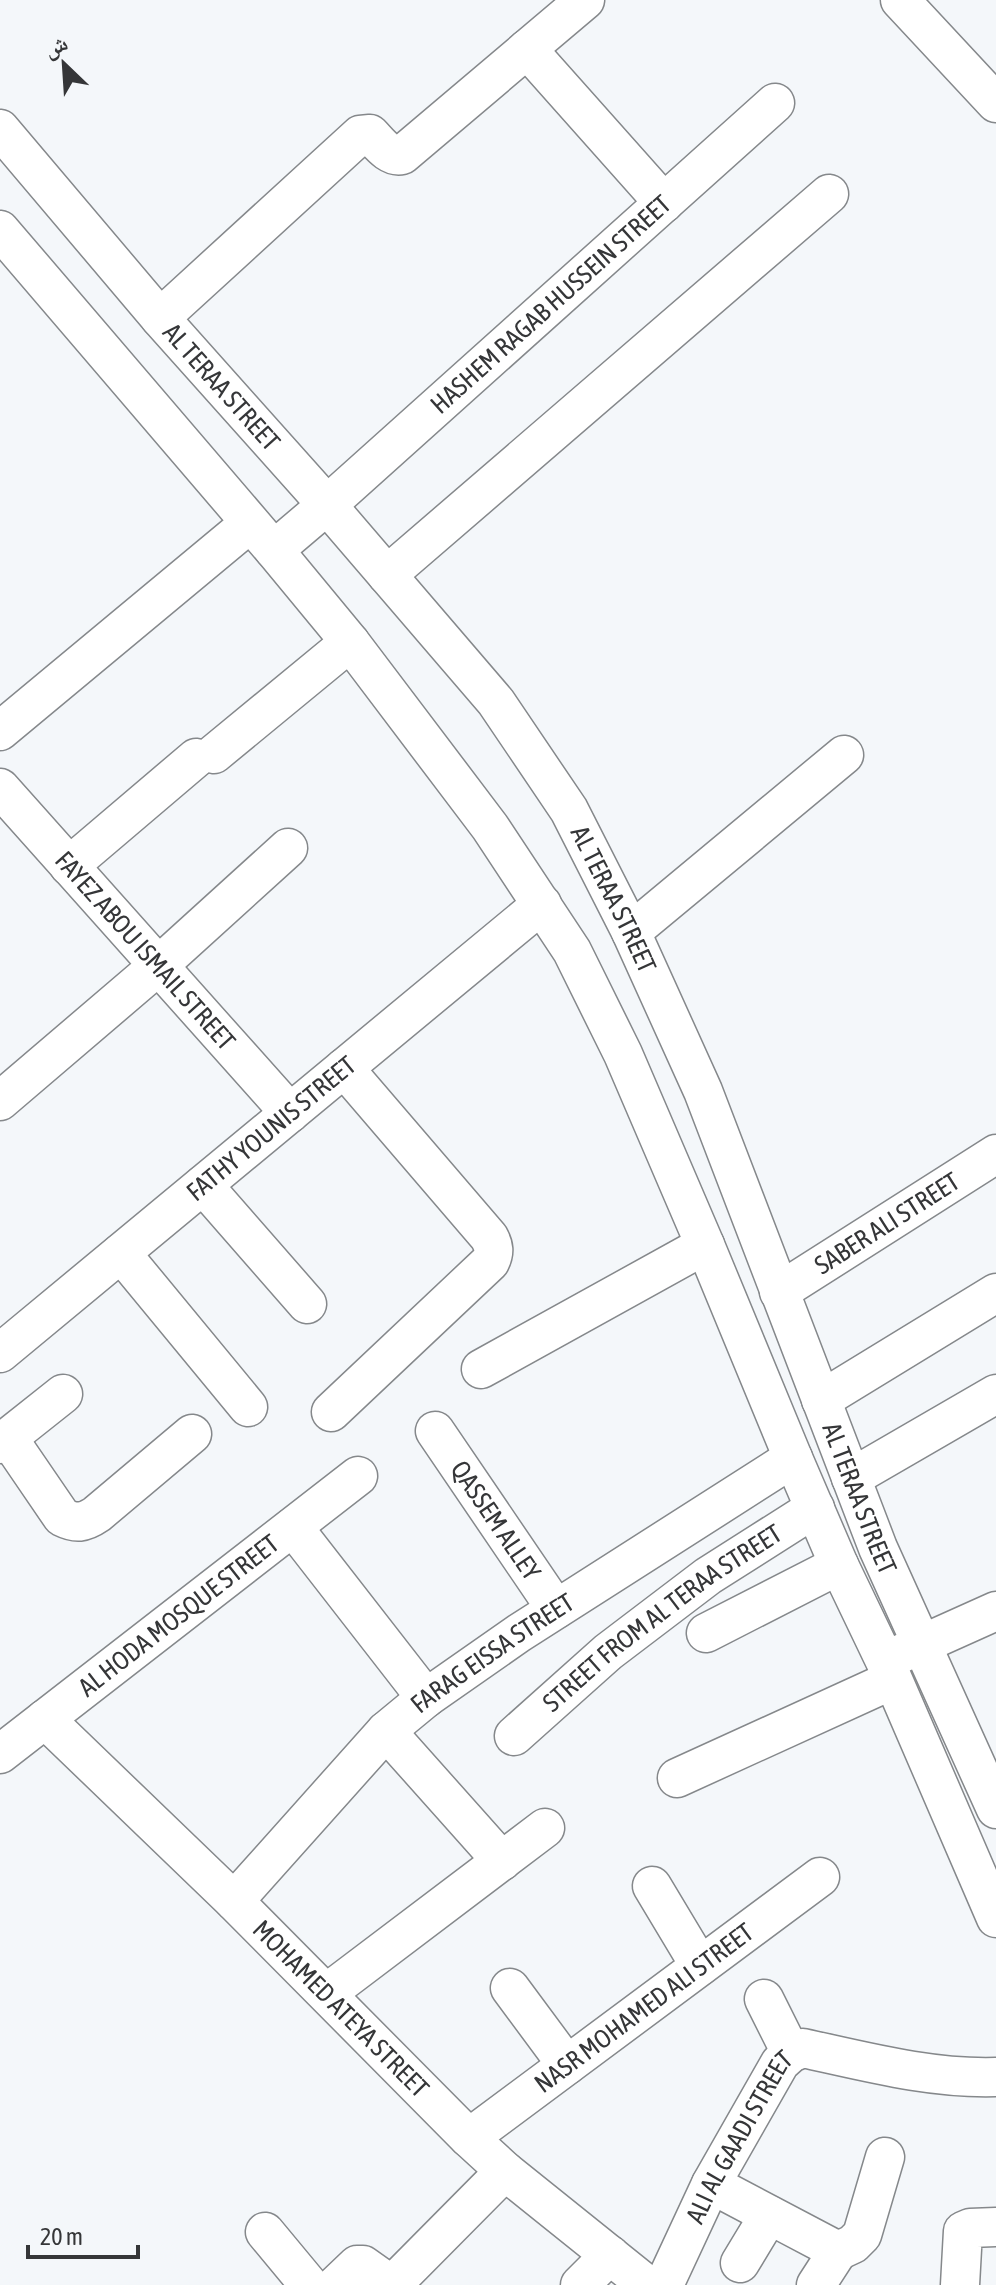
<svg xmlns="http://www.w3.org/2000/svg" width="996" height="2285" font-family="'Asap Condensed','Noto Naskh Arabic',sans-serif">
  <rect width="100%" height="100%" fill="#f4f7fa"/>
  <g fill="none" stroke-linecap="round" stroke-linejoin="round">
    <g stroke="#85888b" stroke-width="41">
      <g id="minor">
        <path d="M900,0L996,103"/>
        <path d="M527,49L664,203"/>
        <path id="s1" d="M0,129L160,318L327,505L496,702L569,810L631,932L703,1091L878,1548L996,1809"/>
        <path d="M0,230L274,550L350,642L490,827L572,951L623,1054L705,1245L793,1458L839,1565L885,1661L996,1918"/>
        <path d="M160,318L360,135L370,134C379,143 389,158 402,155L585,0"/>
        <path id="s2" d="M274,550L327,505L775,103"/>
        <path d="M387,575L829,194"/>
        <path d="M0,731L250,523"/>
        <path d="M214,754L350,642"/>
        <path id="s3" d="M0,788L290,1113"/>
        <path d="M69,866L196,758"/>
        <path d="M631,932L844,755"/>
        <path d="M0,1101L158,966L288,848"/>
        <path d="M203,1185L307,1304"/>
        <path d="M121,1253L248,1407"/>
        <path id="s4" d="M779,1292L996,1154"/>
        <path id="s5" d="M0,1353L542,904"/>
        <path d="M481,1369L705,1245"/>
        <path d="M821,1400L996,1293"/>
        <path d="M331,1412L490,1262C495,1252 494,1246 489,1237L344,1068"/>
        <path id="s6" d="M435,1431L556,1609"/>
        <path d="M8,1438L62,1517C76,1524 84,1523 97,1514L192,1434"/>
        <path d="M0,1444L63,1394"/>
        <path d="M851,1478L996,1394"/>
        <path d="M293,1527L426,1698"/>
        <path d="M706,1633L839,1565"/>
        <path d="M898,1655L996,1611"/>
        <path id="s7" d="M45,1719L234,1901L469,2138L505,2171L647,2285"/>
        <path d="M386,1731L502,1861"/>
        <path id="s8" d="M514,1736L608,1652L708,1576L815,1508"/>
        <path id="s9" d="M0,1754L358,1476"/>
        <path d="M677,1778L892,1680"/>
        <path d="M652,1886L700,1966"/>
        <path id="s10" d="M234,1901L386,1731L426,1698L519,1633L793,1458"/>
        <path d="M510,1988L567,2065"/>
        <path d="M327,1993L545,1828"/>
        <path d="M764,1999L791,2053"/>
        <path id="s11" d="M469,2138L820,1877"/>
        <path d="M711,2184L838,2251L853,2244L862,2235L885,2157"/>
        <path d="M265,2232L309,2285"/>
        <path d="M740,2263L769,2215"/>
        <path d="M336,2285L357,2265H363L387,2282L396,2281L505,2171"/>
        <path d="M580,2285L610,2255"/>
        <path id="s12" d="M664,2285L711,2184L780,2063L791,2053L803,2048C867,2062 931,2079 996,2077"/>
        <path d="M816,2285L838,2251"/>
        <path d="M960,2285L963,2231L970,2228L996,2227"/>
      </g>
    </g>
    <use href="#minor" stroke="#fff" stroke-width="38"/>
  </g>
  <g text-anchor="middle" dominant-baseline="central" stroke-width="6" stroke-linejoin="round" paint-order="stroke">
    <g font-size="26" fill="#353638" stroke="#f4f7fa">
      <text stroke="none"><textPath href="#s2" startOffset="370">HASHEM RAGAB HUSSEIN STREET</textPath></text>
      <text stroke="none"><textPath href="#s1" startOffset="340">AL TERAA STREET</textPath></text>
      <text stroke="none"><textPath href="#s1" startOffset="988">AL TERAA STREET</textPath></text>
      <text stroke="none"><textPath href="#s3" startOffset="218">FAYEZ ABOU ISMAIL STREET</textPath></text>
      <text stroke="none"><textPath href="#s5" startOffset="352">FATHY YOUNIS STREET</textPath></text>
      <text stroke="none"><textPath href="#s4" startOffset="128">SABER ALI STREET</textPath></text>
      <text stroke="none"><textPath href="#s1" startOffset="1636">AL TERAA STREET</textPath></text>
      <text stroke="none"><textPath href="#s6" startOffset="108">QASSEM ALLEY</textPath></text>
      <text stroke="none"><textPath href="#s9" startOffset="226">AL HODA MOSQUE STREET</textPath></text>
      <text stroke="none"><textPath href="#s8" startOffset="190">STREET FROM AL TERAA STREET</textPath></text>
      <text stroke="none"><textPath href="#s10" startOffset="360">FARAG EISSA STREET</textPath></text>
      <text stroke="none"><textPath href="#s11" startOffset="218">NASR MOHAMED ALI STREET</textPath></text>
      <text stroke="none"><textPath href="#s7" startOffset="414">MOHAMED ATEYA STREET</textPath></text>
      <text stroke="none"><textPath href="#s12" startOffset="166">ALI AL GAADI STREET</textPath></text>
    </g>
  </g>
  <g transform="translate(64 64) rotate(335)" stroke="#f4f7fa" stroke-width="6" paint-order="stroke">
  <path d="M0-6L14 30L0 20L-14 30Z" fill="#353638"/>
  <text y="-12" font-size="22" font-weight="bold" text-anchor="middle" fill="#353638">ش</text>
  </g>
  <path d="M28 2245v12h110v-12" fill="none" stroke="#353638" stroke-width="4"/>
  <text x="40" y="2245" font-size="24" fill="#353638" stroke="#f4f7fa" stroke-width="6" paint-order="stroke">20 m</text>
</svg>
